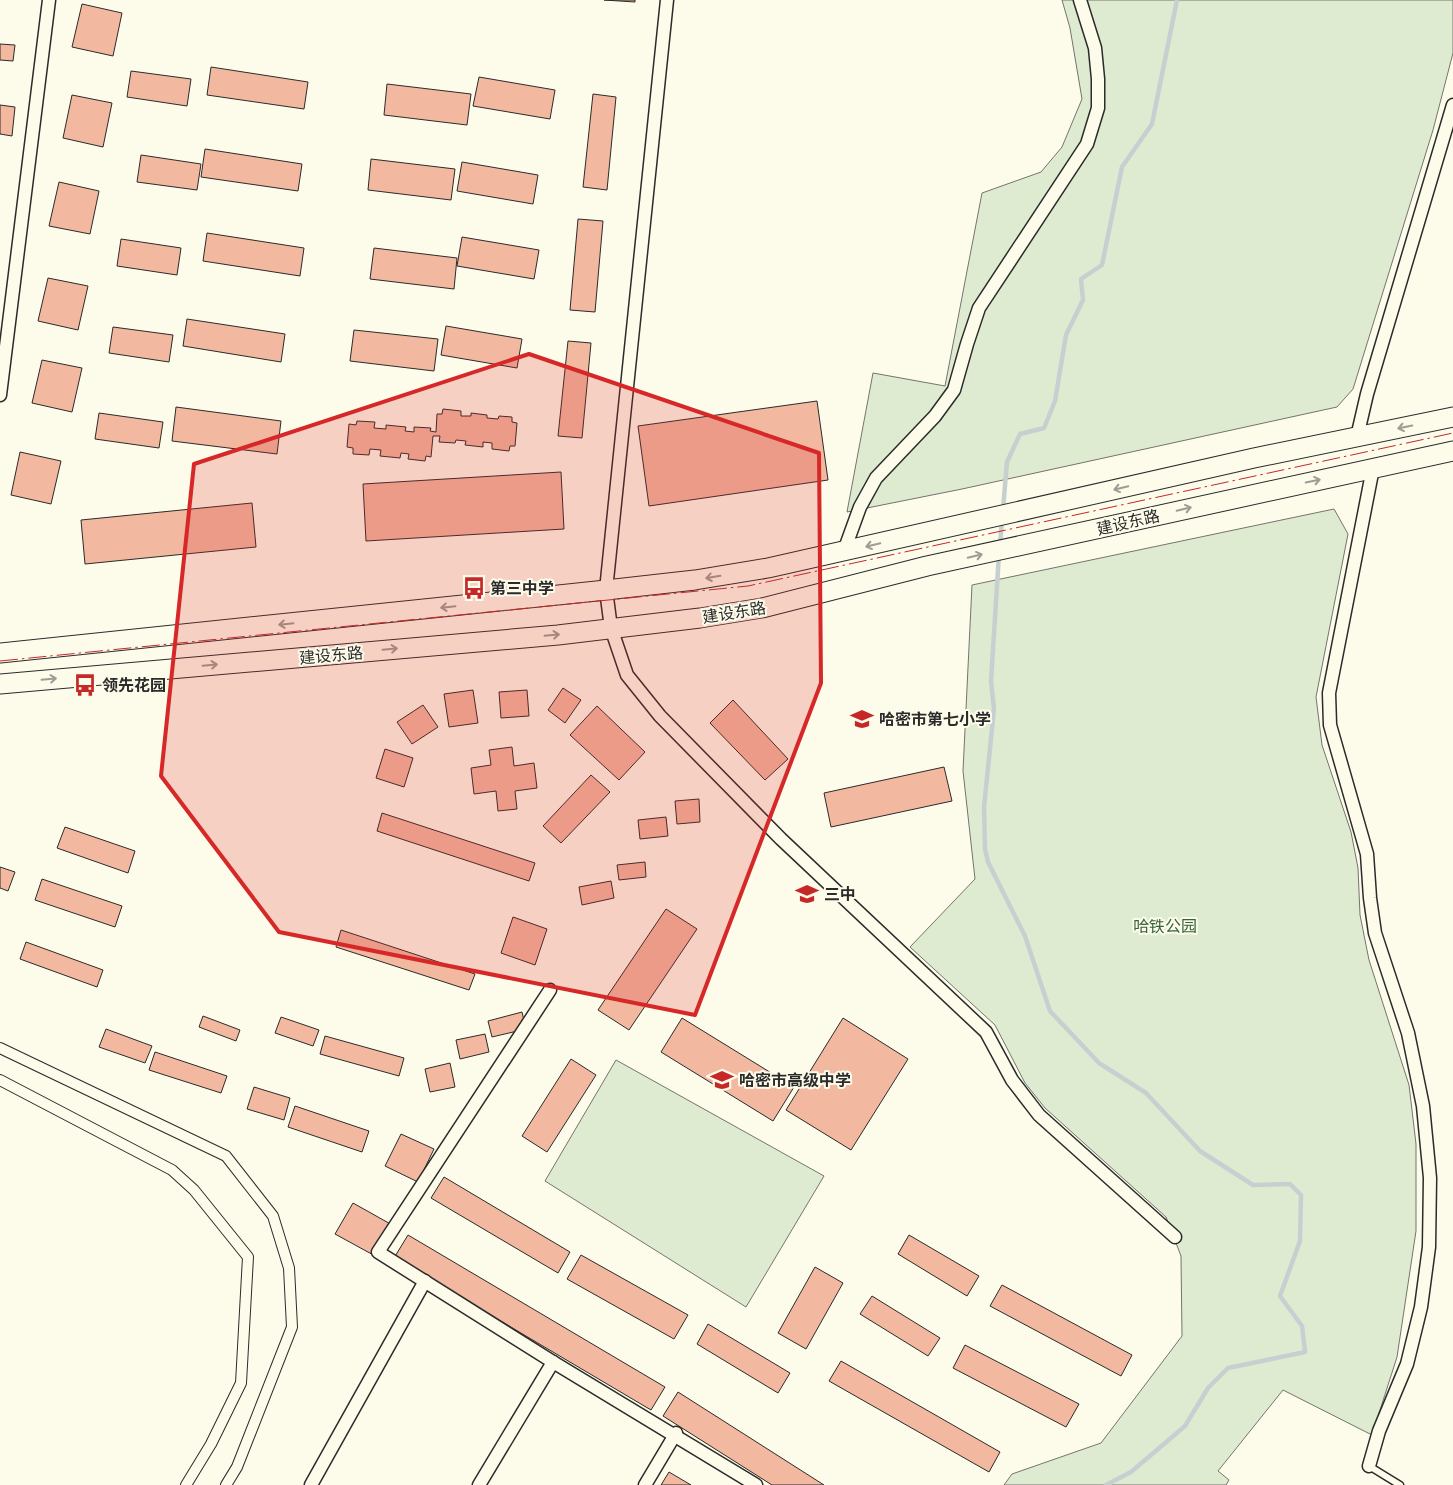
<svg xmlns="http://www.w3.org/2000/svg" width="1453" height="1485" font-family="Roboto,'Noto Sans SC',sans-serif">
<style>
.green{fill:#deebd1;stroke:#74746e}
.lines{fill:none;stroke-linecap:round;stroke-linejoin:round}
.stream{stroke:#c7d0d0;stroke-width:4.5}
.building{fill:#f2b8a0;stroke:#2b2b2b}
.service-casing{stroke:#2b2b2b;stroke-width:9}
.pedestrian-casing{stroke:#2b2b2b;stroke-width:12}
.minor-casing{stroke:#2b2b2b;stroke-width:15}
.secondary-casing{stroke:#2b2b2b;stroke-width:21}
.service{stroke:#fdfbea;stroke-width:6}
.pedestrian{stroke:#fdfbea;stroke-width:10}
.minor{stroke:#fdfbea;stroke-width:12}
.secondary{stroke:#fdfbea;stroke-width:19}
.power{stroke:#c62828;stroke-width:1;stroke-dasharray:18 4 2.5 4;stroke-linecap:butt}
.oneway{stroke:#9e9d94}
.marked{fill:#d62828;fill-opacity:0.2;stroke:#d62828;stroke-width:4;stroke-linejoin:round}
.labels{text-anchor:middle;stroke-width:4;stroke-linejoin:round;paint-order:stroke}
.street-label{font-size:16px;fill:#2b2b2b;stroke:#fdfbea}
.poi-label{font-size:16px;font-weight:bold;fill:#2b2b2b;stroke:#fdfbea;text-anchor:start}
.park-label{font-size:16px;fill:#34623c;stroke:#fdfbea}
</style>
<rect width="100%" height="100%" fill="#fdfbea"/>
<!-- green -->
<g class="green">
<path d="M1062,0H1453V53L1433,130L1353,389L1337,407L962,489L847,512L873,373L945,386L982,193L1041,172L1062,147L1082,99L1070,28Z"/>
<path d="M1334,509L1348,534L1316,697L1322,745L1351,832L1358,868L1360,915L1369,960L1409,1085L1416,1144V1231L1397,1357L1372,1435L1283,1390L1218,1471L1229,1480L1226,1485H1004L1012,1474L1101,1443L1182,1336L1181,1256L1166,1217L1045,1108L1025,1083L995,1025L910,947L975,879L963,771L972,585Z"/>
<path d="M616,1060L824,1176L746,1307L545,1181Z"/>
</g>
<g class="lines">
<!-- stream -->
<g class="stream">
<path d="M1003,509L1007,462L1020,434L1044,428L1055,401L1066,335L1083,300L1081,279L1102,265L1122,167L1152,124L1177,0"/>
<path d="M1000,546L1002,519"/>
<path d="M999,554L991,681L994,709L984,807L985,849L988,862L1025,936L1050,1011L1099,1063L1146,1093L1200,1151L1253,1185L1290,1184L1301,1195L1300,1241L1280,1296L1302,1326L1305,1352L1228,1368L1208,1388L1185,1426L1131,1472L1106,1485"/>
</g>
</g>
<!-- building -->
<g class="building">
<path d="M604,0H635V2Z"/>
<path d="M82,4L122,13L113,56L72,47Z"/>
<path d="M0,44L15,45L13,61L0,60Z"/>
<path d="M211,67L308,82L304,109L207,95Z"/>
<path d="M131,71L191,79L187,106L127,97Z"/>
<path d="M479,77L555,90L550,119L473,106Z"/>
<path d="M387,84L471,94L467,125L384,115Z"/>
<path d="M593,94L616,97L607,190L583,187Z"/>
<path d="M72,95L112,103L103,147L63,138Z"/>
<path d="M0,105L15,107L12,136L0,134Z"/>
<path d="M205,149L302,164L298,191L201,177Z"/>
<path d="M141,155L201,164L197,190L137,182Z"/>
<path d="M371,159L455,169L451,200L368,190Z"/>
<path d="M462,162L538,175L533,204L457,191Z"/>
<path d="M59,182L99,191L90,234L49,226Z"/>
<path d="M578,219L603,221L595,312L570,310Z"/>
<path d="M207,233L304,248L300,276L203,261Z"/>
<path d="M462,237L539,250L534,279L457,266Z"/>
<path d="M121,239L181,248L177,275L117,266Z"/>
<path d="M374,248L457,258L454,289L370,279Z"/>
<path d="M48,278L88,286L78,330L38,321Z"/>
<path d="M187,319L285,334L281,362L183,346Z"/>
<path d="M446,326L522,339L517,368L441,355Z"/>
<path d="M113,327L173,335L169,362L109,353Z"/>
<path d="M354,330L438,339L434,371L350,361Z"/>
<path d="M568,341L591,343L582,438L558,436Z"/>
<path d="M42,360L82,368L72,412L32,403Z"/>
<path d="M817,401L828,480L649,506L638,426Z"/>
<path d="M176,407L281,421L277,454L172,441Z"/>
<path d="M443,409L461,411V416H471V413L487,415V418L498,419L499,416L512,417V422L517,423L515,446H510L509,451L492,449V443L483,442V447L465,445L466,441L456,440L455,443L439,442L440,436H433L431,457L426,456L425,461L408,459L409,454L401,453L400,458L380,456L381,450L370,449L369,455L353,454V448L347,447L349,424L356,425L357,421L375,422L374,428L386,429V425L406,427L405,431L414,432V427L431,428L430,431L436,432L437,414H442Z"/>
<path d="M99,413L163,422L159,448L95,439Z"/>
<path d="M20,452L61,461L51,504L11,495Z"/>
<path d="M561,472L564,529L366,541L363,484Z"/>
<path d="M252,503L256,547L85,564L81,520Z"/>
<path d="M563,688L581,700L565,723L548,710Z"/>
<path d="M473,690L478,723L449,727L444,694Z"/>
<path d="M527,690L529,716L501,718L499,692Z"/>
<path d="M733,700L788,759L765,780L710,723Z"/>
<path d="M423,705L438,727L412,744L397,722Z"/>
<path d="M597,706L645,752L619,780L570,735Z"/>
<path d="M512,747L514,766L534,763L537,788L515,791L517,809L498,811L496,791L474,794L471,768L491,765L489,750Z"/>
<path d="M385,749L413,758L404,787L376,778Z"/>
<path d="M944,767L952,801L831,827L824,793Z"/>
<path d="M591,775L610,792L561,843L543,826Z"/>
<path d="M699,799L700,822L677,824L675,801Z"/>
<path d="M382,813L535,863L529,881L377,831Z"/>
<path d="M666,817L668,836L640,839L638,820Z"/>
<path d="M65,827L135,851L128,873L57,848Z"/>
<path d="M645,862L646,877L619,880L617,865Z"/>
<path d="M0,867L15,872L8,891L0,888Z"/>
<path d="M42,879L122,906L115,927L35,900Z"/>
<path d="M611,881L614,898L582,905L579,887Z"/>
<path d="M666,909L697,929L629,1030L598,1010Z"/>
<path d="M513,917L547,929L535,965L501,953Z"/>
<path d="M341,930L475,974L469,990L336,947Z"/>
<path d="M26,942L103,970L97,987L20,959Z"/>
<path d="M522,1012L526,1029L492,1037L488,1021Z"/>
<path d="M203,1016L240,1030L236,1041L199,1027Z"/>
<path d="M281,1017L319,1030L313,1046L275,1033Z"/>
<path d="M682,1018L794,1087L773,1121L661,1052Z"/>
<path d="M843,1018L908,1059L851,1150L786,1110Z"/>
<path d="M106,1029L152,1046L145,1063L99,1047Z"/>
<path d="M485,1034L489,1052L460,1059L456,1040Z"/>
<path d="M325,1036L404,1058L399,1076L320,1054Z"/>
<path d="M155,1052L227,1076L221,1093L149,1070Z"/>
<path d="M571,1059L596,1075L547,1152L522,1136Z"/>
<path d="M450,1063L455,1087L430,1092L425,1069Z"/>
<path d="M254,1087L290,1098L284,1120L247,1109Z"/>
<path d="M295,1106L369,1131L362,1152L288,1127Z"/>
<path d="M401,1134L434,1149L418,1182L385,1166Z"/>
<path d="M444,1177L570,1252L558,1273L431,1198Z"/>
<path d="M353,1203L394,1226L377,1257L335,1234Z"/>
<path d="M408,1235L665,1387L651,1410L394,1258Z"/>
<path d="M909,1235L979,1276L967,1296L898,1254Z"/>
<path d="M581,1255L688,1315L674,1339L567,1279Z"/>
<path d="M815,1267L843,1283L806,1349L778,1333Z"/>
<path d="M1002,1285L1132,1355L1121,1376L990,1306Z"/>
<path d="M872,1296L940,1338L928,1356L860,1314Z"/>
<path d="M708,1324L790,1373L778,1393L697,1344Z"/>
<path d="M965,1345L1079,1404L1066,1427L953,1368Z"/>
<path d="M841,1361L1000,1452L989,1472L829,1381Z"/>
<path d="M678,1392L824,1485H772L663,1416Z"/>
<path d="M669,1472L691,1485H661Z"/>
</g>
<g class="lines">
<defs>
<path id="service" d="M1369,1466L1400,1485"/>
<g id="pedestrian">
<path d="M0,1048L226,1156L273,1216L289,1268L292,1327L237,1467L226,1485"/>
<path d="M0,1080L172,1170L194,1190L248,1257L241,1383L211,1444L186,1485"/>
</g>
<g id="minor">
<path d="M667,0L606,590L611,628L627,675L660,716L781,839L986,1032L1012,1080L1039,1115L1175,1237"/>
<path d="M0,395L49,0"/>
<path d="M1357,437L1367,394L1453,105"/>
<path d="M844,551L860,507L876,478L935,416L954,390L967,344L979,308L1087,144L1098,108V79L1095,48L1080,0"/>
<path d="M550,990L378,1252L553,1362L756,1485"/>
<path d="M1369,1466L1379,1431L1407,1364L1421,1307L1429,1247L1430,1178L1423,1106L1408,1033L1375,933L1370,898L1367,854L1330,725L1329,693L1373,468"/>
<path d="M311,1485L425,1281"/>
<path d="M479,1485L553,1362"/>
<path d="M645,1485L676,1433"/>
</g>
<g id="secondary">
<path d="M0,653L606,590L695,580L768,568L1254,458L1453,417"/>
<path d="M0,684L558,635L700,618L762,608L927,566L1453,451"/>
</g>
</defs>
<!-- service casing -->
<use href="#service" class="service-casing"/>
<!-- pedestrian casing -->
<use href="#pedestrian" class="pedestrian-casing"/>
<!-- minor casing -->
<use href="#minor" class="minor-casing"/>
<!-- secondary casing -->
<use href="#secondary" class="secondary-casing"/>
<!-- service -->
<use href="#service" class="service"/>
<!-- pedestrian -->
<use href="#pedestrian" class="pedestrian"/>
<!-- minor -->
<use href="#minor" class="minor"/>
<!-- secondary -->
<use href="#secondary" class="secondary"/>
<!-- power -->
<path class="power" d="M0,661L748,586L1453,433"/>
</g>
<!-- one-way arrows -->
<defs><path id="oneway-shaft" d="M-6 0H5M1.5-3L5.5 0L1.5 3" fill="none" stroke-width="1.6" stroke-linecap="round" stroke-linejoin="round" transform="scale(1.25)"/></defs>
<g class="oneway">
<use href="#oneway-shaft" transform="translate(1405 427) rotate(168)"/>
<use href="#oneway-shaft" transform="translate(1313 481) rotate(-12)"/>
<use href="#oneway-shaft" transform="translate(1121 488) rotate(167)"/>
<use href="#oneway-shaft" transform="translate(1184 509) rotate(-13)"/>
<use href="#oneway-shaft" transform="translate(873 545) rotate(167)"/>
<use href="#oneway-shaft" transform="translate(975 556) rotate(-13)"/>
<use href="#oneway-shaft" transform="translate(713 577) rotate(171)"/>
<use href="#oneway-shaft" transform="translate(448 607) rotate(174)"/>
<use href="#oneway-shaft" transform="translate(286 624) rotate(174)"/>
<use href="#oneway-shaft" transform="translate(552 635) rotate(-5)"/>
<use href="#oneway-shaft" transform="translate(390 649) rotate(-5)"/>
<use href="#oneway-shaft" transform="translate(210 665) rotate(-5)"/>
<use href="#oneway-shaft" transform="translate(49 679) rotate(-5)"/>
</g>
<!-- marked area -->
<path class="marked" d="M529,354L819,453L821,683L695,1015L279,932L161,776L194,464Z"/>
<!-- icons -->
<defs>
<symbol id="bus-bare" viewBox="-9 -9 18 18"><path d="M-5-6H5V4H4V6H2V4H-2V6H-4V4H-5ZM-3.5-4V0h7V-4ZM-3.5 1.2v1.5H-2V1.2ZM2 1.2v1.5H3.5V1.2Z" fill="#c62828" stroke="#fdfbea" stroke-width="2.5" paint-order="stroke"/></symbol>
<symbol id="school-bare" viewBox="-9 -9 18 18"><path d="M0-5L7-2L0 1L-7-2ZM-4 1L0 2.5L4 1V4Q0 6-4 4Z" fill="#c62828" stroke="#fdfbea" stroke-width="2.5" paint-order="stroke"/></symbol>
<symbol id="university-bare" viewBox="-9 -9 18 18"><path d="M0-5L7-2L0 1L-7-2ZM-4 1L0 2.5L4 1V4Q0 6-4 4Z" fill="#c62828" stroke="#fdfbea" stroke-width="2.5" paint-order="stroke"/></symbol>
</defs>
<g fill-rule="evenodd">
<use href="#bus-bare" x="458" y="572" width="32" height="32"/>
<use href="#bus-bare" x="69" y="669" width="32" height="32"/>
<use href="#school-bare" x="846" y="703" width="32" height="32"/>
<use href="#school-bare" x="791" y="878" width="32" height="32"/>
<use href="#university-bare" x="706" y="1064" width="32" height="32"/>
</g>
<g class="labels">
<!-- street labels -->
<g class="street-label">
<text transform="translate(1128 522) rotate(-13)" y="6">建设东路</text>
<text transform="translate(734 612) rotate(-9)" y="6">建设东路</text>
<text transform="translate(331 655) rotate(-5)" y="6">建设东路</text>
</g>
<!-- poi labels -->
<g class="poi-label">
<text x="490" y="594">第三中学</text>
<text x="102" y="691">领先花园</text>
<text x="879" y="725">哈密市第七小学</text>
<text x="824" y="900">三中</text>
<text x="739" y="1086">哈密市高级中学</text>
</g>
<!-- park labels -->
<g class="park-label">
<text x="1165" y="932">哈铁公园</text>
</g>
</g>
</svg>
